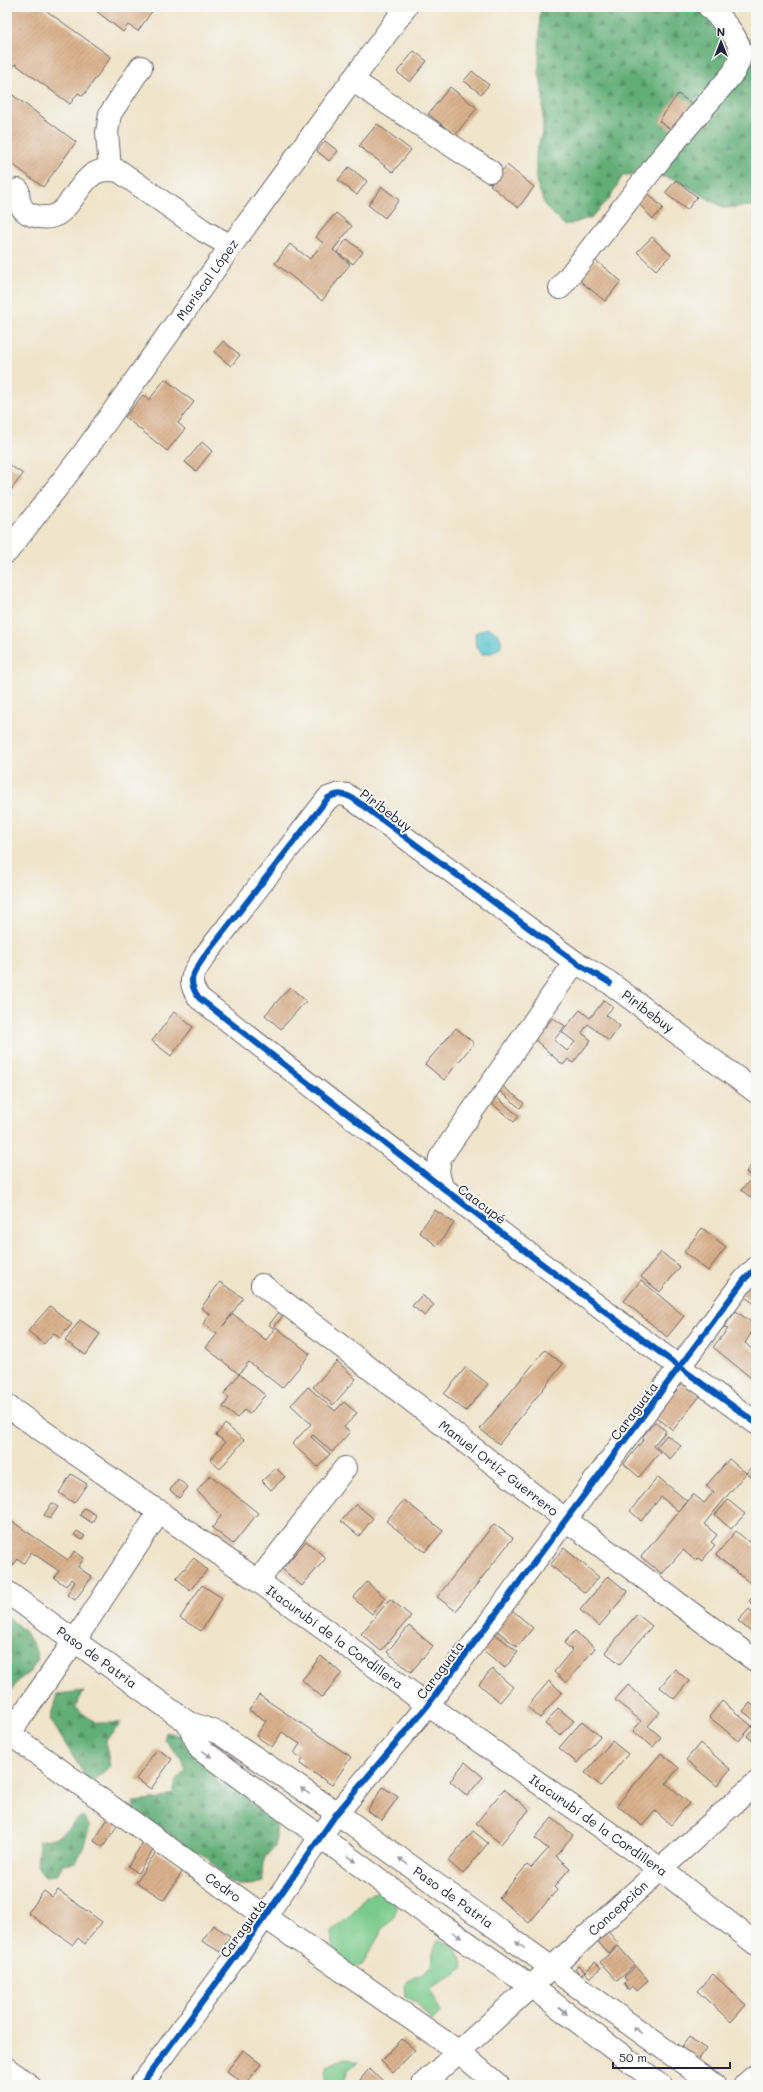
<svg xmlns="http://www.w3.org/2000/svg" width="763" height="2092" font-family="Mali,sans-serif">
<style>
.grass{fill:#79ca8b;stroke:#4e7663}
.forest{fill:url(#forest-firs);stroke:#426859}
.water{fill:url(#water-ripples);stroke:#3c7385}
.building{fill:url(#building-hatch)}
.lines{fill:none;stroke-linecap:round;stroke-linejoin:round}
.minor-casing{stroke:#6a666d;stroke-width:24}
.minor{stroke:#fff;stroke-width:22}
.cycleway-casing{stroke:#f6f6f2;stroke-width:8}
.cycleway{stroke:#0057b8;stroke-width:6}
.oneway{fill:#9c9ca7}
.labels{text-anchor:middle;stroke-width:4;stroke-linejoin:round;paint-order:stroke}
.street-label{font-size:13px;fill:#22223b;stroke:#f6f6f2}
</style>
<defs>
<pattern id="forest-firs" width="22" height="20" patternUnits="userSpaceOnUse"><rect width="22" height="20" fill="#62ae77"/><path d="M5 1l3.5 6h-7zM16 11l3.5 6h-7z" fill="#508d63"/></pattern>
<pattern id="water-ripples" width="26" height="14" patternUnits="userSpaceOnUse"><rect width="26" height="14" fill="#57c4cf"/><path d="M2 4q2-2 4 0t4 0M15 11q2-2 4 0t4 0" fill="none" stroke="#4ba8b3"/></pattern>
<pattern id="building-hatch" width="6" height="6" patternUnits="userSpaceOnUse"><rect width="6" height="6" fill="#d9b08b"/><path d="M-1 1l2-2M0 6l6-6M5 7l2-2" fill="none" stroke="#ba9779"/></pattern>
</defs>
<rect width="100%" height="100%" fill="#f6f6f2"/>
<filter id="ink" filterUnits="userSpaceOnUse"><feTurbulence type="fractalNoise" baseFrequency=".025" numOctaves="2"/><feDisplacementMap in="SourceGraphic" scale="8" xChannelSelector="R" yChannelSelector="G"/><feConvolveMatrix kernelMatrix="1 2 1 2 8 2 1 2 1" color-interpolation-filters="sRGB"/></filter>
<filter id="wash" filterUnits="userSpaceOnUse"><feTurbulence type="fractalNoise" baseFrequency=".012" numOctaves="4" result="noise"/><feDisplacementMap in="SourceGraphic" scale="16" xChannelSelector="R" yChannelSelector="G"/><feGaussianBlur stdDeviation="0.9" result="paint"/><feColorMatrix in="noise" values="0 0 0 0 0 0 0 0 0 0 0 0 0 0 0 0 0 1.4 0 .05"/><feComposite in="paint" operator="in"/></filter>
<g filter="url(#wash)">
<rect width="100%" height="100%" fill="#f0e4cb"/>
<!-- grass -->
<g class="grass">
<path d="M379,1891L392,1896L397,1908L392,1920L383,1929L363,1963L352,1969L333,1956L331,1931C337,1926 345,1921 351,1915C362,1903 361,1897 379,1891Z"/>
<path d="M438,1941C456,1945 459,1950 463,1967L453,1976L429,1988L441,2013L432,2022L417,2002L405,1997L404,1985L414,1976L422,1975L431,1965L432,1953Z"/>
<path d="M345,2058L358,2062L348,2070L342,2085H325L327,2066Z"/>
</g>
<!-- forest -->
<g class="forest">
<path d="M540,7H710L756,46V204L751,206L724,208L676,180L650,174L623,175L610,198L592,217L565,226L545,206L536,181V154L543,128V97L539,72Z"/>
<path d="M7,1616C24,1630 33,1637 38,1659L31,1671L20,1679L7,1697Z"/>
<path d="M84,1691L75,1708L97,1723H122L105,1741L110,1766L90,1784L50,1719L57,1694Z"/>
<path d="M166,1732C184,1735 200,1745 210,1762C214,1770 212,1777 220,1784C224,1787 230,1785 234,1787C243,1791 249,1800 254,1806L266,1809L277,1820L275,1847C261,1859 262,1864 263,1882L251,1885H238L227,1880L209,1858L199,1853H185L173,1845L169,1833L134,1816L133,1802L160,1799L173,1793L177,1779L186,1770L181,1758L164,1739Z"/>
<path d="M82,1816L90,1826L82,1851L76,1862L63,1864L57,1875L45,1876L37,1866L39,1841C67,1837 62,1831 82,1816Z"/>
</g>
<!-- water -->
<path class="water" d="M488,628C508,636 505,654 482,654L476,646L475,633Z"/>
<g id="blocks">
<!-- building -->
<g class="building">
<path d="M7,7H41L111,57L83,96L78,93L70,104L15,64L7,74Z"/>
<path d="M91,7H155L138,31L128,25L123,32Z"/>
<path d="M414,51L427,61L410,82L397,72Z"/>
<path d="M472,71L489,85L481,94L464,81Z"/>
<path d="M450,87L477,108L455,135L428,114Z"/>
<path d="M10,93L76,142L43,187L7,160V97Z"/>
<path d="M678,94L700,109L680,136L659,121Z"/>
<path d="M377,124L411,150L393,172L359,146Z"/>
<path d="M325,141L338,151L329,161L317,151Z"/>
<path d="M507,165L534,187L518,208L490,185Z"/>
<path d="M349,167L367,181L357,195L338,180Z"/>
<path d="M676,180L697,197L687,210L665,193Z"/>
<path d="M382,187L399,200L385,218L368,205Z"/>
<path d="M647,192L663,208L653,219L637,202Z"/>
<path d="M336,213L352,226L333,250L350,264L322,301L275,263L290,244L310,259L323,243L316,237Z"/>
<path d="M652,237L671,255L656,270L637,252Z"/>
<path d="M347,239L363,252L353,264L337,252Z"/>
<path d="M595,260L621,281L605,301L579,280Z"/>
<path d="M223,341L240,355L231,366L214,352Z"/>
<path d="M165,379L194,402L178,423L185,429L167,451L125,417L143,395L149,400Z"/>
<path d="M202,442L212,451L196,471L185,462Z"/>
<path d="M7,463L23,474L7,495Z"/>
<path d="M290,987L306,1001L281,1029L265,1015Z"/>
<path d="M604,1000L613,1007L606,1015L620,1026L609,1041L588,1024L582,1033L591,1040L573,1063L568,1059L563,1065L534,1039L553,1018L565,1026L554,1040L567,1051L575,1042L562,1032L580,1010L590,1018Z"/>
<path d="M174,1012L193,1027L171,1056L152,1041Z"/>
<path d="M456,1028L474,1043L444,1080L425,1064Z"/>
<path d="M500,1084L524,1103L520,1108L496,1088Z"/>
<path d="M490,1092L519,1116L514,1122L485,1098Z"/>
<path d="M756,1159V1180L746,1172Z"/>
<path d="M751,1179L756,1183V1193L752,1198L741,1190Z"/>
<path d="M435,1210L454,1223L437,1246L419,1232Z"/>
<path d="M702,1228L726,1247L708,1271L684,1252Z"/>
<path d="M661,1252L680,1267L660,1292L641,1277Z"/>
<path d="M756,1275V1305L741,1294Z"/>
<path d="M641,1280L684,1316L667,1337L624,1301Z"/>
<path d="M220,1282L243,1298L223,1326L233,1314L266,1340L276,1327L310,1354L282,1388L249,1362L239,1374L206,1348L217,1334L203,1324L210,1314L201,1308Z"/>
<path d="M422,1295L434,1305L425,1316L412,1306Z"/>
<path d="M50,1306L72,1324L60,1338L53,1333L44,1344L28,1331Z"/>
<path d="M736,1311L756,1326L745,1343L756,1353V1382L713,1347L728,1329L724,1327Z"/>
<path d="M279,1312L283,1316L273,1328L269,1325Z"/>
<path d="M80,1320L100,1334L86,1355L65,1341Z"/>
<path d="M545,1350L563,1364L499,1444L480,1429Z"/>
<path d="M337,1361L356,1379L333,1405L313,1387Z"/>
<path d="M466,1367L488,1384L466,1411L444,1394Z"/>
<path d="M239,1374L265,1395L250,1414L244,1410L237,1418L223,1407L229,1398L224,1394Z"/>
<path d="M683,1382L700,1396L673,1430L655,1416Z"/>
<path d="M308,1387L335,1411L344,1402L357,1413L344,1427L350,1432L332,1452L313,1435L311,1437L330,1454L318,1467L292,1444L311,1424L291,1405Z"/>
<path d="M655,1422L666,1431L653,1446L660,1452L639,1477L624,1464L644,1439L642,1437Z"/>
<path d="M225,1424L244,1440L220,1469L210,1460L225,1442L216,1435Z"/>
<path d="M667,1435L681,1446L670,1459L656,1447Z"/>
<path d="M729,1459L746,1473L704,1524L717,1535L711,1542L715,1545L702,1561L698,1558L696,1561L683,1550L662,1574L641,1557L693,1494L704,1503L714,1492L706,1486Z"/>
<path d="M756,1462V1481L746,1473Z"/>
<path d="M276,1468L285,1477L271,1490L262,1481Z"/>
<path d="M71,1474L87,1484L74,1503L59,1493Z"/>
<path d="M210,1475L258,1513L233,1544L212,1528L221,1516L197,1491Z"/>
<path d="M658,1477L687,1501L678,1511L661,1497L641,1521L630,1511Z"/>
<path d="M178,1479L188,1487L179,1498L170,1490Z"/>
<path d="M404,1500L443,1531L425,1552L386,1521Z"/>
<path d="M728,1500L745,1514L731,1529L715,1515Z"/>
<path d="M52,1503L58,1507L50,1519L44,1515Z"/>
<path d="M356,1504L373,1518L359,1536L341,1521Z"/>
<path d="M84,1508L96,1515L92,1523L80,1515Z"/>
<path d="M7,1518L68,1560L75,1551L84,1558L78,1567L92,1577L75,1600L67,1595L75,1582L71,1579L66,1586L54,1578L59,1571L31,1552L24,1563L18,1559L11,1568L7,1565Z"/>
<path d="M494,1524L513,1538L456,1611L437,1597Z"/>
<path d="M77,1531L85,1536L82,1540L74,1535Z"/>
<path d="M736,1531L756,1548V1588L716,1555Z"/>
<path d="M306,1541L326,1558L302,1586L282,1569Z"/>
<path d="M564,1548L599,1577L585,1593L550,1565Z"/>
<path d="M194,1558L207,1570L190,1590L176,1578Z"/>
<path d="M608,1576L628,1592L599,1626L580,1610Z"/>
<path d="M367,1582L385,1598L372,1614L353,1598Z"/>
<path d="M202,1585L222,1598L201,1631L180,1618Z"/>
<path d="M756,1593V1607L749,1601Z"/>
<path d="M390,1599L411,1616L381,1651L361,1634Z"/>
<path d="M510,1608L533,1628L517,1647L494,1628Z"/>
<path d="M749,1609L756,1615V1636L738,1621Z"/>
<path d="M637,1614L652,1626L620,1664L605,1652Z"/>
<path d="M409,1626L433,1646L411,1672L387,1652Z"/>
<path d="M490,1630L518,1652L505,1668L477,1645Z"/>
<path d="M575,1631L595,1648L566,1683L554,1672L572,1650L564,1643Z"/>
<path d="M321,1656L342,1673L322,1697L302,1680Z"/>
<path d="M492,1669L513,1687L500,1702L479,1684Z"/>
<path d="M675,1669L689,1681L674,1699L660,1687Z"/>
<path d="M549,1681L562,1692L540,1718L527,1707Z"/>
<path d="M628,1685L660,1712L648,1726L661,1737L653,1747L633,1731L641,1721L615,1700Z"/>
<path d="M259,1695L351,1757L332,1785L300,1764L303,1759L294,1753L300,1744L282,1732L272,1747L256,1736L266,1721L249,1710Z"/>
<path d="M722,1701L752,1726L739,1741L709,1717Z"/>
<path d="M750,1703L756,1708V1722L743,1711Z"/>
<path d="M558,1708L574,1721L560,1736L545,1724Z"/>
<path d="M582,1721L600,1736L577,1763L559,1748Z"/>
<path d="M756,1726V1744L747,1736Z"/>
<path d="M612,1741L628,1754L601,1786L585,1773Z"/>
<path d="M700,1743L730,1769L717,1786L686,1760Z"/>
<path d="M157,1749L172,1759L151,1789L136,1779Z"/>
<path d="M661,1753L679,1768L666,1783L689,1803L671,1825L655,1811L642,1826L617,1805Z"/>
<path d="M465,1762L483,1777L467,1796L450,1781Z"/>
<path d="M383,1787L398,1797L382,1820L367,1811Z"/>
<path d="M504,1789L529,1810L501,1844L476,1823Z"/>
<path d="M109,1817L119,1823L103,1847L94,1841Z"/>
<path d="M552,1818L573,1835L556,1856L570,1868L554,1887L557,1890L529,1923L499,1898L527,1865L531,1868L548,1849L535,1838Z"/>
<path d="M473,1831L488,1843L463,1874L448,1861Z"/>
<path d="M143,1842L154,1849L138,1873L128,1866Z"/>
<path d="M156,1852L184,1869L164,1900L136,1882Z"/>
<path d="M58,1890L102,1922L85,1944L78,1938L73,1945L28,1913L44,1891L52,1897Z"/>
<path d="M213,1925L230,1936L220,1952L202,1941Z"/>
<path d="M602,1925L619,1944L608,1953L592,1935Z"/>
<path d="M618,1946L635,1965L617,1981L600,1962Z"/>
<path d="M595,1962L601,1968L590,1978L585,1972Z"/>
<path d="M578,1965L585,1972L581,1975L575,1968Z"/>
<path d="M636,1966L648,1980L636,1991L632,1986L628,1990L624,1984L627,1981L624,1977Z"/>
<path d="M713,1974L746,2005L731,2022L697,1991Z"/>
<path d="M689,2037L706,2049L697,2062L680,2049Z"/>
<path d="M402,2039L415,2050L393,2073L381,2061Z"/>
<path d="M243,2050L261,2064L245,2085L227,2071Z"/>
<path d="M369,2069L387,2084L386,2085H356Z"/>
</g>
</g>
</g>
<g filter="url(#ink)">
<use href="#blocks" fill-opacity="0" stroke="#6a666d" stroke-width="1"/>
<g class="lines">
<defs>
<g id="minor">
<path d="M352,80L490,171"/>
<path d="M110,169L107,132L110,114L141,67"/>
<path d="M18,190C18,200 20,211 32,215C67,227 70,192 92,175C100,169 109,169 119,171L204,231L231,246"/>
<path d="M560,288L662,157L734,72C736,67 739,62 740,57C744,41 719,17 709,7"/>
<path id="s1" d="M7,552L83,454L231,246L406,7"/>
<path d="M756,1092L610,983L575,962L347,795L339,794L328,798L204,957C193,974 186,980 199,998C383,1142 567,1286 756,1423"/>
<path d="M442,1188L438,1172L440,1158L575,962"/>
<path id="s2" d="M262,1285L566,1520L756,1661"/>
<path id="s3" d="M7,1406L258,1581L428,1705L662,1870L756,1944"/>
<path d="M258,1581L345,1468"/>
<path id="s4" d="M7,1592L187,1722L219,1733L337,1813L714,2085"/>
<path d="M187,1722L200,1749L436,1921L532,1987L661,2085"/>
<path id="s5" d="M7,1732L265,1917L459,2052L498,2085"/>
<path d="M7,1737L75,1640L160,1511"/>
<path d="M7,2069L29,2085"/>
<path d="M141,2085L265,1917L337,1813L428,1705L744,1280L756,1268"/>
<path id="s6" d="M422,2085L756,1783"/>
<path d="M745,2085L756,2075"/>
</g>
</defs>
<!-- minor casing -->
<use href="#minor" class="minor-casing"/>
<!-- minor -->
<use href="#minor" class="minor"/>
<defs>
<g id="cycleway">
<path d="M610,983L575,962L354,799C344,793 338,793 328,798L204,957C193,974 186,980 199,998C383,1142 567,1286 756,1423"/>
<path d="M141,2085L265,1917L337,1813L428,1705L744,1280L756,1268"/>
</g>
</defs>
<!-- cycleway casing -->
<use href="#cycleway" class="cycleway-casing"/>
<!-- cycleway -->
<use href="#cycleway" class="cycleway"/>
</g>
<!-- one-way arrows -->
<defs><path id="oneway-solid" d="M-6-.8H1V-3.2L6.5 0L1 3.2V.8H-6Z"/></defs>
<g class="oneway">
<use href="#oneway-solid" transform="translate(207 1754) rotate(35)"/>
<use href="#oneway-solid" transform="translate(305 1791) rotate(-146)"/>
<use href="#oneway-solid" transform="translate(352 1859) rotate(36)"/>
<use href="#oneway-solid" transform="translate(403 1861) rotate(-144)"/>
<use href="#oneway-solid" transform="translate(457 1935) rotate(35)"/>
<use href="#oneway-solid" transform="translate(520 1945) rotate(-144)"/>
<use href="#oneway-solid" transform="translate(563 2011) rotate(37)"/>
<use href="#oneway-solid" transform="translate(637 2030) rotate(-144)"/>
</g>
</g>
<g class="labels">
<!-- street labels -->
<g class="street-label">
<text dy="5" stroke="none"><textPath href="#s1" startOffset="338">Mariscal López</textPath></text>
<text transform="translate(386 810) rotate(37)" y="5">Piribebuy</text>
<text transform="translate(648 1011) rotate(37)" y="5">Piribebuy</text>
<text transform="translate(482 1204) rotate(37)" y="5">Caacupé</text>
<text transform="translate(634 1411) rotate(-53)" y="5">Caraguata</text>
<text dy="5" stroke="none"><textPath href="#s2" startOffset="299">Manuel Ortíz Guerrero</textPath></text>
<text dy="5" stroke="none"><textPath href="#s3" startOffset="401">Itacurubí de la Cordillera</textPath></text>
<text dy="5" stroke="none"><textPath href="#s4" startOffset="111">Paso de Patria</textPath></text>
<text transform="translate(440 1670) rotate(-53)" y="5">Caraguata</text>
<text dy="5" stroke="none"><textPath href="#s3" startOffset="725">Itacurubí de la Cordillera</textPath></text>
<text dy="5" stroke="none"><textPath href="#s5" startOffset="266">Cedro</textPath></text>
<text dy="5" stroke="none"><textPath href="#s4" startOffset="542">Paso de Patria</textPath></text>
<text dy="5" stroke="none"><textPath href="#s6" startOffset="264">Concepción</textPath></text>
<text transform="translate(243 1928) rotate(-54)" y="5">Caraguata</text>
</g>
</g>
<!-- margin -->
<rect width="763" height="2092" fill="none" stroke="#f6f6f2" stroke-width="24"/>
<!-- north arrow -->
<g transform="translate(721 42)" stroke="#f6f6f2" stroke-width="3" paint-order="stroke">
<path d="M0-3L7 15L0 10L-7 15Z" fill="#22223b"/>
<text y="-6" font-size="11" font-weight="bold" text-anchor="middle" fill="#22223b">N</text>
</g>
<!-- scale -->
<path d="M613 2062v6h117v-6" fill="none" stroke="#22223b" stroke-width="2"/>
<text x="619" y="2062" font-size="12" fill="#22223b" stroke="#f6f6f2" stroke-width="3" paint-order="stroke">50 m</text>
</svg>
